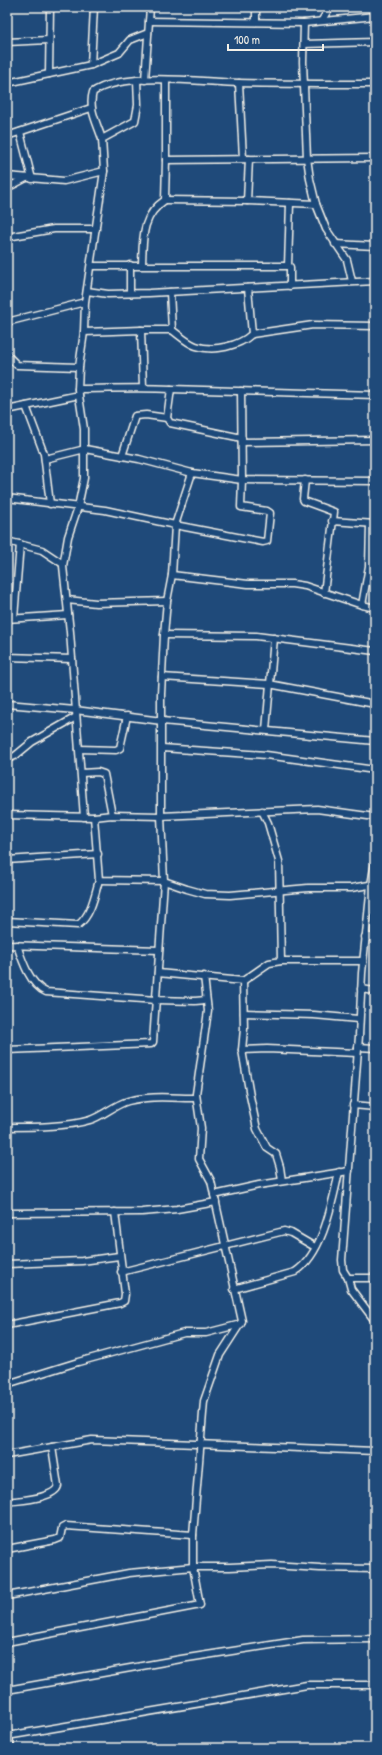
<svg xmlns="http://www.w3.org/2000/svg" width="382" height="1755" font-family="'Patrick Hand',sans-serif">
<style>
.lines{fill:none;stroke-linecap:round;stroke-linejoin:round}
.street-casing{stroke:#f4f1e8;stroke-width:9}
.street{stroke:#1f4a7a;stroke-width:6}
</style>
<rect width="100%" height="100%" fill="#1f4a7a"/>
<filter id="ink" filterUnits="userSpaceOnUse"><feTurbulence type="fractalNoise" baseFrequency=".025" numOctaves="2"/><feDisplacementMap in="SourceGraphic" scale="8" xChannelSelector="R" yChannelSelector="G"/><feConvolveMatrix kernelMatrix="1 2 1 2 8 2 1 2 1" color-interpolation-filters="sRGB"/></filter>
<g filter="url(#ink)">
<g class="lines">
<defs>
<g id="street">
<path d="M256,7V22"/>
<path d="M322,20L330,7"/>
<path d="M149,21L304,23L375,16"/>
<path d="M304,23L303,62L307,158L310,179L316,204L326,229L347,260L352,281"/>
<path d="M7,42L49,40"/>
<path d="M304,44L375,42"/>
<path d="M91,65L94,7"/>
<path d="M49,74L50,7"/>
<path d="M145,80L150,7"/>
<path d="M166,80V160"/>
<path d="M7,83L91,65L119,53L130,40L148,33"/>
<path d="M239,83L243,158"/>
<path d="M20,132L32,179"/>
<path d="M7,136L91,108"/>
<path d="M102,139C97,123 88,108 93,92C123,71 201,82 238,83C283,84 329,84 375,84"/>
<path d="M7,176L64,181L104,171"/>
<path d="M7,188L26,178"/>
<path d="M165,200L247,201L249,159"/>
<path d="M247,201L316,204"/>
<path d="M7,237L54,229H96"/>
<path d="M335,244L375,246"/>
<path d="M130,265V293"/>
<path d="M142,265C143,239 141,216 165,200L166,160L375,158"/>
<path d="M91,266H288"/>
<path d="M290,286V267L288,266L290,203"/>
<path d="M248,288L252,334L313,325L375,326"/>
<path d="M87,291L108,294L149,293L375,281"/>
<path d="M7,322L85,302"/>
<path d="M141,330H172L170,292"/>
<path d="M172,330C179,335 187,343 196,346C214,352 239,346 252,334"/>
<path d="M84,332L141,330L143,387"/>
<path d="M7,355L17,365L79,367"/>
<path d="M78,389C109,389 140,387 171,389L167,418L170,423L242,438"/>
<path d="M171,389L375,395"/>
<path d="M241,391L242,480L375,481"/>
<path d="M26,406L44,454L50,504"/>
<path d="M7,410L79,395"/>
<path d="M242,442L375,440"/>
<path d="M122,456L135,416L146,415L167,418"/>
<path d="M45,459L85,449L139,459L192,473"/>
<path d="M192,473L242,480L241,507L267,511L270,513L267,541L263,542L175,525Z"/>
<path d="M305,480L303,499L304,501L334,512L324,593"/>
<path d="M7,498L105,510L175,525L172,575L167,601L164,635L161,694V816L164,881L153,1042L151,1044L7,1050"/>
<path d="M332,521L375,524"/>
<path d="M7,541L42,550L63,564"/>
<path d="M172,575L248,584H292L305,586L362,605L375,608"/>
<path d="M67,600L96,603L167,601"/>
<path d="M362,605L369,566L370,524"/>
<path d="M14,618L20,544"/>
<path d="M7,619L68,615"/>
<path d="M164,635L256,636L375,651"/>
<path d="M7,657L72,659"/>
<path d="M162,677L269,684L375,704"/>
<path d="M7,704L75,710L162,721L375,741"/>
<path d="M266,730L274,638"/>
<path d="M162,748L266,755L375,770"/>
<path d="M79,749L116,750L120,748L127,716"/>
<path d="M7,759L15,756L32,742L76,717"/>
<path d="M81,773L98,772L104,774L112,815"/>
<path d="M262,811L268,823L279,861L281,961"/>
<path d="M7,815L94,817L112,815L161,816L317,809L375,817"/>
<path d="M84,817L70,632L63,566L68,537L78,507L84,478V429L78,389L79,367L84,332L85,302L104,171L102,139L135,121L138,105L137,80"/>
<path d="M94,817L99,880L164,881L187,889L205,894L230,895L308,888H351L375,884"/>
<path d="M7,860L98,854"/>
<path d="M375,862L371,885L362,973L359,1036L342,1260L343,1270L348,1278H375"/>
<path d="M7,921L78,925C91,916 95,894 99,880"/>
<path d="M365,937H375"/>
<path d="M7,945L159,950"/>
<path d="M17,945C22,960 30,985 46,992L156,1000L195,1001L206,1000"/>
<path d="M158,973L243,981L269,963L281,961H363"/>
<path d="M243,981L244,1029L242,1050L250,1096L257,1129L267,1148L276,1154L280,1167L282,1181"/>
<path d="M361,989L375,991"/>
<path d="M244,1013L314,1015L358,1019"/>
<path d="M358,1047L375,1048"/>
<path d="M242,1050L267,1049L357,1053"/>
<path d="M353,1105L375,1107"/>
<path d="M7,1127C31,1127 67,1127 90,1120C103,1116 114,1105 128,1101C149,1095 175,1098 196,1098"/>
<path d="M214,1195L259,1185L349,1171"/>
<path d="M7,1213L142,1212L177,1209L216,1202"/>
<path d="M7,1264L82,1261L119,1256"/>
<path d="M121,1272L284,1231L291,1233L315,1247"/>
<path d="M348,1278L351,1289L375,1321"/>
<path d="M234,1289L295,1272C323,1254 332,1203 339,1172"/>
<path d="M7,1325L120,1303L124,1301L125,1294L115,1212"/>
<path d="M7,1375L9,1383"/>
<path d="M7,1384L78,1362L184,1333H206L241,1324"/>
<path d="M7,1455L92,1440L375,1451"/>
<path d="M7,1502C19,1500 54,1499 58,1486L52,1447"/>
<path d="M7,1549L55,1540L60,1538L62,1528L66,1526L193,1535"/>
<path d="M7,1596L129,1573L193,1567H230L272,1565L320,1568L375,1569"/>
<path d="M7,1642L200,1605L193,1567V1535L204,1401L220,1355L242,1321L211,1181L199,1159L201,1128L196,1094L208,1011L204,976"/>
<path d="M7,1690L181,1659L303,1640L375,1639"/>
<path d="M7,1729L11,1748"/>
<path d="M7,1736L307,1685H375"/>
</g>
</defs>
<!-- street casing -->
<use href="#street" class="street-casing"/>
<!-- street -->
<use href="#street" class="street"/>
</g>
</g>
<!-- margin -->
<rect width="382" height="1755" fill="none" stroke="#1f4a7a" stroke-width="24"/>
<rect x="12" y="12" width="358" height="1731" fill="none" stroke="#f4f1e8" stroke-width="1.5" filter="url(#ink)"/>
<!-- scale -->
<path d="M228 44v6h95v-6" fill="none" stroke="#f4f1e8" stroke-width="2"/>
<text x="234" y="44" font-size="12" fill="#f4f1e8" stroke="#1f4a7a" stroke-width="3" paint-order="stroke">100 m</text>
</svg>
